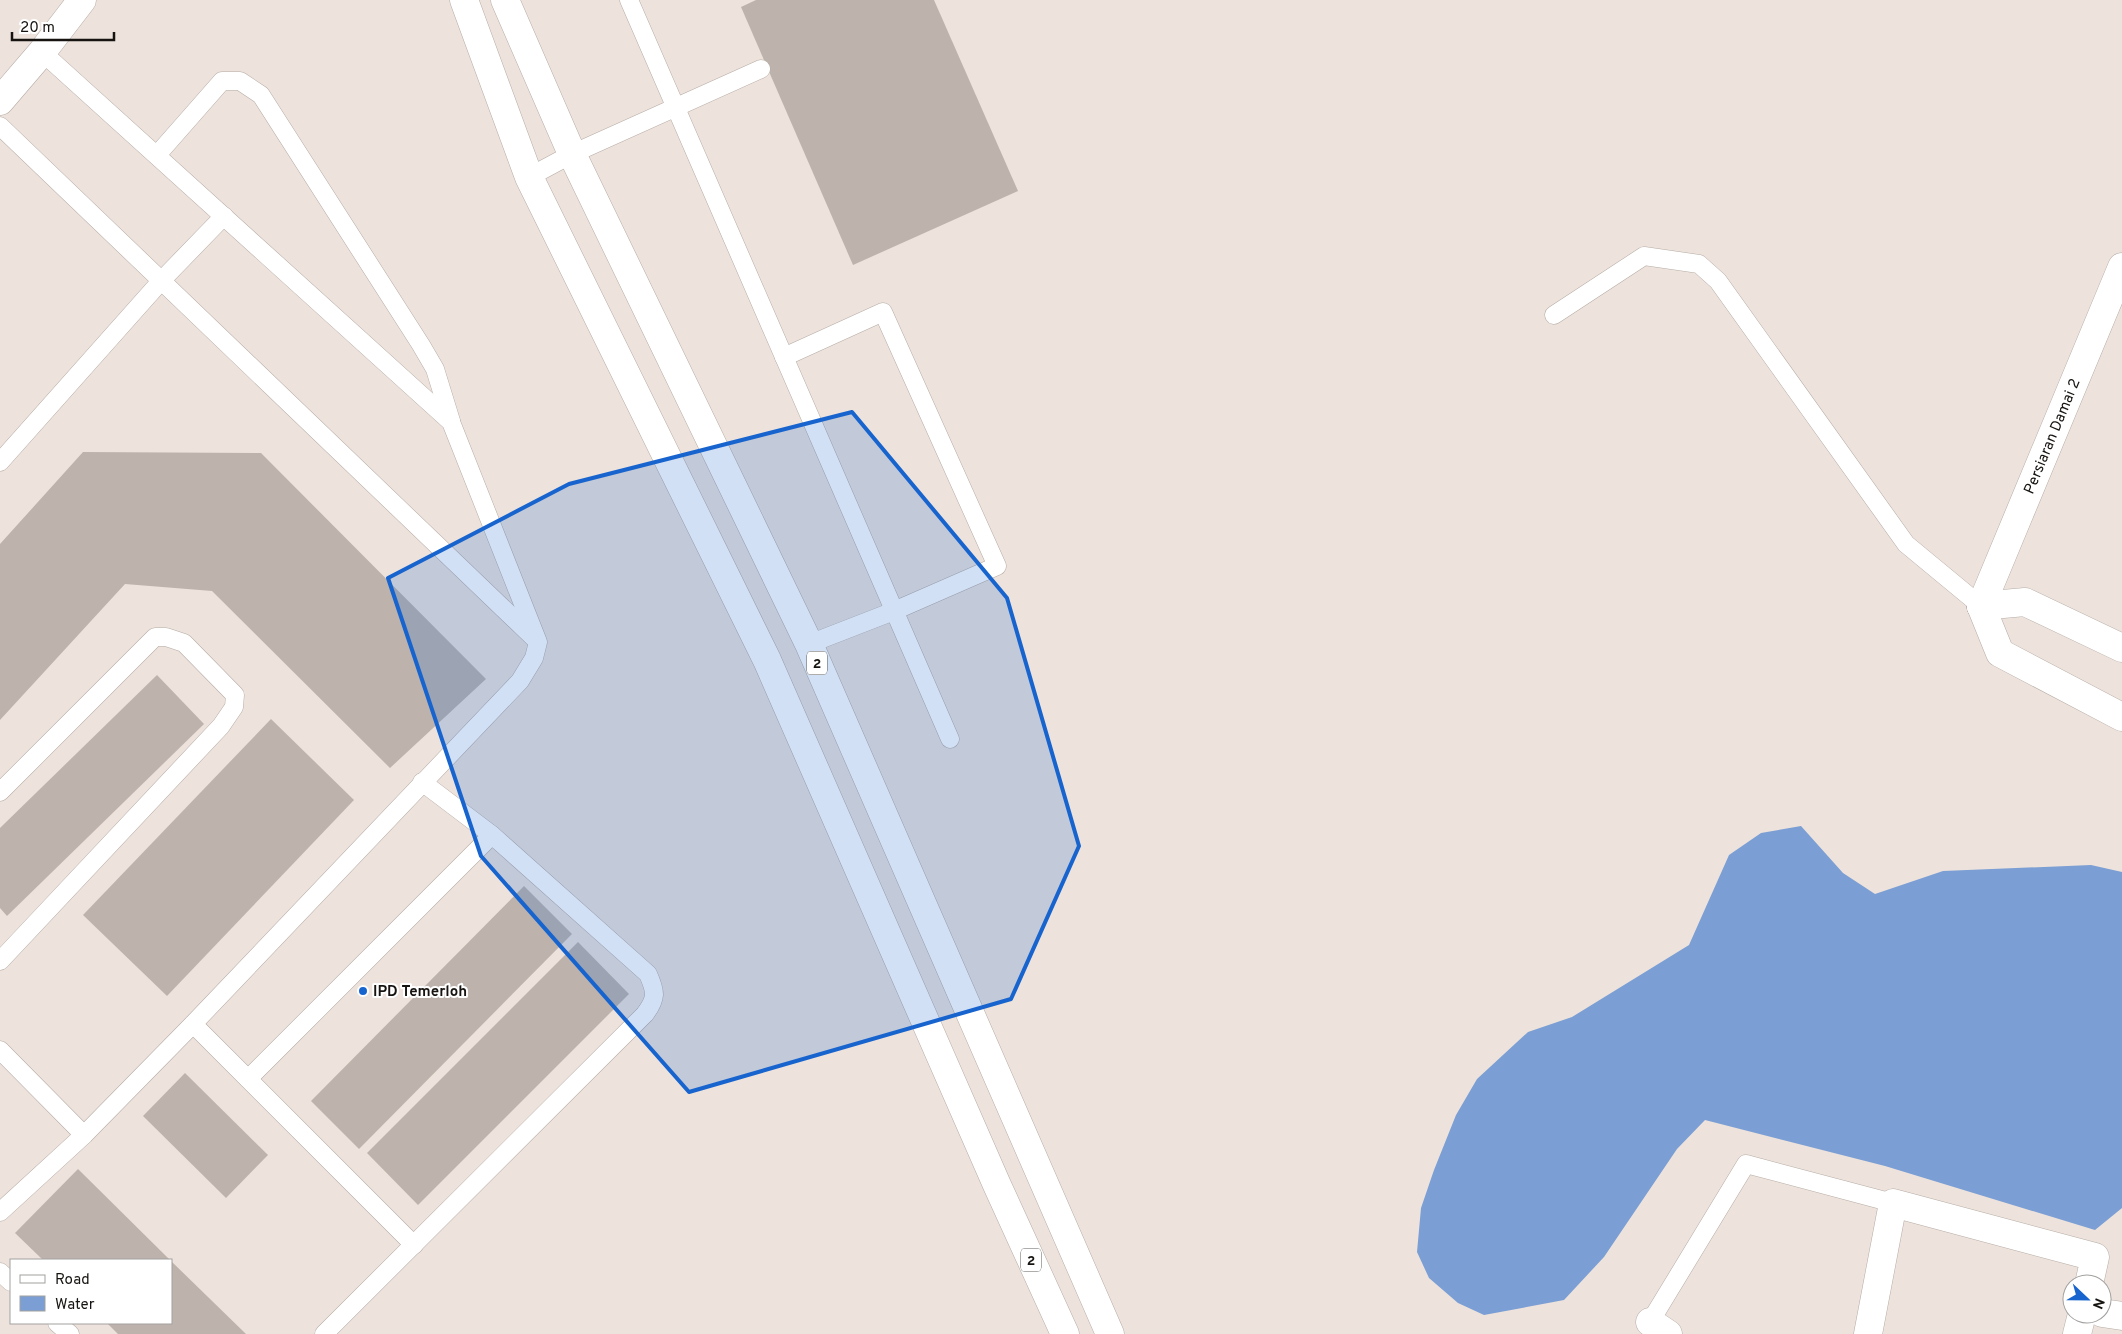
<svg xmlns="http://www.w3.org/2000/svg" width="2122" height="1334" font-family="Overpass,sans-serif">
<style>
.water{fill:#7b9ed4}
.building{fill:#bdb3ac}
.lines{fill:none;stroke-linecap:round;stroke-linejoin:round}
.lane-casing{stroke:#b6aca5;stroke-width:19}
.street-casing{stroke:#b6aca5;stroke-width:29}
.highway-casing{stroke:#b6aca5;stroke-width:29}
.lane{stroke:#fff;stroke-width:18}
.street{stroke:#fff;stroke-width:28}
.highway{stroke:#fff;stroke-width:28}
.marked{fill:#1864ce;fill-opacity:0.2;stroke:#1864ce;stroke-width:4;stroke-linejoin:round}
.poi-dot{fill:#1864ce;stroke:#fff;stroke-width:2}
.labels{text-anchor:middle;stroke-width:4;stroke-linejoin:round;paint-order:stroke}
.shield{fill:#fff;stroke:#5c5a58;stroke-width:1}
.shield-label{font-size:14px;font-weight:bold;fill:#161310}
.street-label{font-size:15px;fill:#161310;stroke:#fff}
.poi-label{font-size:15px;font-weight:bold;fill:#161310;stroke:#fff;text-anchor:start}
</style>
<rect width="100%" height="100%" fill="#ede3dc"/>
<!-- water -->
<path class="water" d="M1801,826L1843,873L1875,894L1943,871L2091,865L2122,872V1208L2095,1230L1885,1166L1705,1120L1677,1149L1604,1257L1564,1300L1484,1315L1458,1303L1429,1278L1417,1252L1421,1208L1434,1170L1456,1115L1477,1079L1528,1032L1572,1017L1689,945L1729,855L1761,833Z"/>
<!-- building -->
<g class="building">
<path d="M756,0H934L1018,191L853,265L741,7Z"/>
<path d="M83,452L261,453L486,679L390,768L212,591L125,584L0,720V544Z"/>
<path d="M157,675L204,724L7,916L0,908V828Z"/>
<path d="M271,719L354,800L167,996L83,915Z"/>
<path d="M524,886L572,934L359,1149L311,1101Z"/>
<path d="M578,942L629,994L418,1205L367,1153Z"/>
<path d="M185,1073L268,1155L226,1198L143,1116Z"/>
<path d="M78,1169L170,1260H43L15,1233Z"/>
<path d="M171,1261L246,1334H118L107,1323H171Z"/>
</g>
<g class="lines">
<defs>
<g id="lane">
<path d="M629,0L950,739"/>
<path d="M0,126L534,638"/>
<path d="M157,155L222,81H240L261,95L421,345L435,369L451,421"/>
<path d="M529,177L572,154L761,69"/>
<path d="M1554,315L1644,256L1699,264L1718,281L1906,544L1981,606"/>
<path d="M784,357L883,312L997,566L894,611L809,644"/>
<path d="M0,462L161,281L224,216"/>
<path d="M0,792L155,637H166L184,643L235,695L234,707L221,726L0,961"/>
<path d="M193,1024L414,1245"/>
<path d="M0,1050L84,1135"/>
<path d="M248,1079L492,835"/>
<path d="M0,1212L84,1135L193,1024L520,681L534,658L538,642L451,422L42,52"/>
<path d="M0,1272L11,1282"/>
<path d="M1650,1322L1746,1164L1893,1203"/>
<path d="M57,1323L70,1334"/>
<path d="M324,1334L645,1014C657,998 656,992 648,974L492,835L422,782"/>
</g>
<g id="street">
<path d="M0,101L42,52L82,0"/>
<path id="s1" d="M1981,606L2122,267"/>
<path d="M1981,606L2000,653L2122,717"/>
<path d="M1981,606L2025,602L2122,648"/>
<path d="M2102,1313L2122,1316"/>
<path d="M1650,1322L1668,1334"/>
<path d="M1868,1334L1893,1203L2095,1257L2089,1284"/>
<path d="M2077,1334L2082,1314"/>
</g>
<g id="highway">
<path d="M464,0L529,177L767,660L997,1185L1065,1334"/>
<path d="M505,0L572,154L809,644L1110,1334"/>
</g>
</defs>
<!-- lane casing -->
<use href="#lane" class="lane-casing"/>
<!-- street casing -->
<use href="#street" class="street-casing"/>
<!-- highway casing -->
<use href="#highway" class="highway-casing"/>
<!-- lane -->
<use href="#lane" class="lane"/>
<!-- street -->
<use href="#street" class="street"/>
<!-- highway -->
<use href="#highway" class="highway"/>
</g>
<!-- marked area -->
<path class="marked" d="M852,412L1007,598L1079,846L1011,999L689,1092L481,856L388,578L569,484Z"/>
<!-- markers -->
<circle class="poi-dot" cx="363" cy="991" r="5"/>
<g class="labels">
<!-- shield labels -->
<g class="shield">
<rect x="807" y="651.5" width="20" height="23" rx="4"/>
<rect x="1021" y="1248.5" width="20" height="23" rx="4"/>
</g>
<g class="shield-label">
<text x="817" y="668">2</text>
<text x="1031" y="1265">2</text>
</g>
<!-- street labels -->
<g class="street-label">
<text dy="5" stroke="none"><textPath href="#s1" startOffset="184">Persiaran Damai 2</textPath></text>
</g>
<!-- poi labels -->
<g class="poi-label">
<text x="373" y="996">IPD Temerloh</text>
</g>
</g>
<!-- legend -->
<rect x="10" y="1259" width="162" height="65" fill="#ffffff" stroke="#a2a19f"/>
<rect x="20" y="1275" width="25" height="8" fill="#ffffff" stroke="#a2a19f"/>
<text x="55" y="1284" font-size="15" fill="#161310">Road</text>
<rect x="20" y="1296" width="25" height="15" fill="#7b9ed4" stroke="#a2a19f"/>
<text x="55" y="1309" font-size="15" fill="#161310">Water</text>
<!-- north arrow -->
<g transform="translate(2087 1299) rotate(112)"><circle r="24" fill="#ffffff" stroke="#a2a19f"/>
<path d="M0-4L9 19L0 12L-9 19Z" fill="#1864ce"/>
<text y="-8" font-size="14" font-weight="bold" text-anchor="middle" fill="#161310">N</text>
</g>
<!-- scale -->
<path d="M12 32v8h102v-8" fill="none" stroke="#161310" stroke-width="2.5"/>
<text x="20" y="32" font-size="15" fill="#161310" stroke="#ffffff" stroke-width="4" paint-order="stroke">20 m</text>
</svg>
